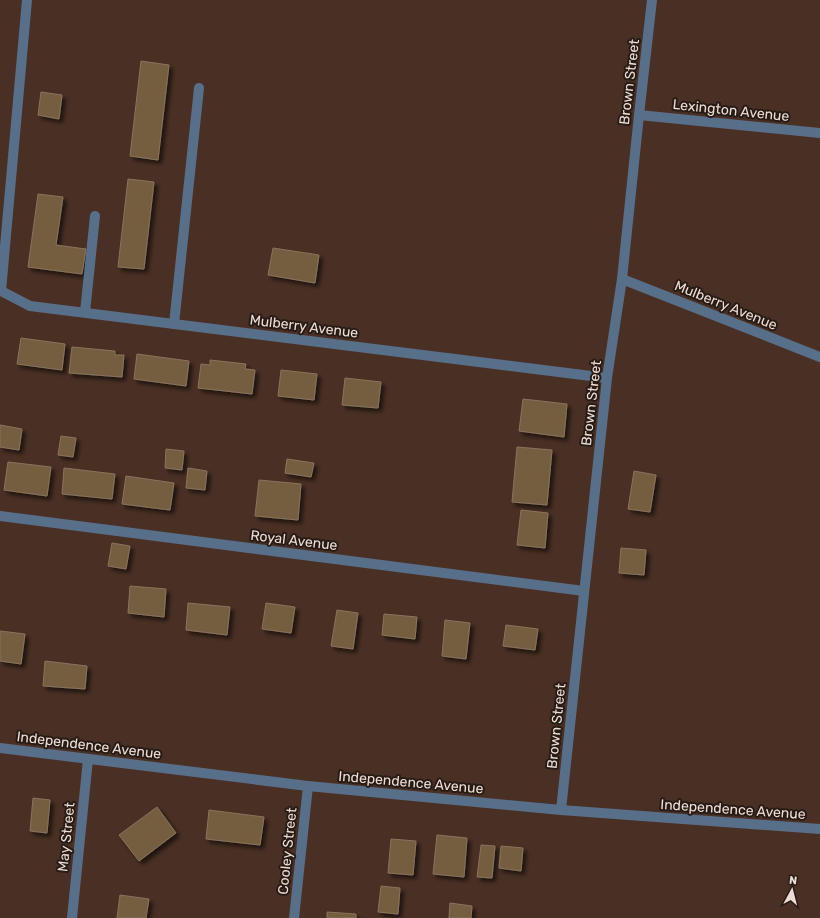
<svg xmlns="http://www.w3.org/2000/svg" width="820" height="918" font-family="Rubik,sans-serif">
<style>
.building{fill:#755d40;stroke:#88745d;filter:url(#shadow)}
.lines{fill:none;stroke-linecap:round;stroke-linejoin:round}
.minor{stroke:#586f8a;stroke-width:10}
.labels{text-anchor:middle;stroke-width:4;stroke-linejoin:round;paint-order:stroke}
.street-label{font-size:14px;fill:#eeddd6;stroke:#271b16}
</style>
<defs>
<filter id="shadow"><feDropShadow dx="3.5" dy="3.5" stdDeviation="2" flood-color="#0009"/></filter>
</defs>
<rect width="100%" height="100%" fill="#4a3024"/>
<!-- building -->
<g class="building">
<path d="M141,61L169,65L158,160L130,156Z"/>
<path d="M41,92L62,95L59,119L38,115Z"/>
<path d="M128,179L154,182L144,269L118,267Z"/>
<path d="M38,194L63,197L56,245L86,249L82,274L28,267Z"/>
<path d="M273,248L319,255L315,283L268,275Z"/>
<path d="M21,338L65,344L62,370L17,364Z"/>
<path d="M72,347L115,351V355H124L122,377L69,373Z"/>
<path d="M137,354L189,361L186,386L134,379Z"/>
<path d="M210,360L246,364L245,369L255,370L252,394L198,388L201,364L210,365Z"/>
<path d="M281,370L317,374L314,400L278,396Z"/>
<path d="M345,378L381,382L378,408L342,405Z"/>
<path d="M523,399L567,404L564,437L519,431Z"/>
<path d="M0,425L22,429L19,450L0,447Z"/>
<path d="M61,436L76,438L73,457L58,455Z"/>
<path d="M517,447L552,450L547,505L512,502Z"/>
<path d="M166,449L184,451L182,470L165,468Z"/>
<path d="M287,459L314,463L311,477L285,473Z"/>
<path d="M8,462L51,467L47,496L4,490Z"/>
<path d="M64,468L115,474L112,499L62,494Z"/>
<path d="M188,468L207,471L205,490L186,488Z"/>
<path d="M634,471L656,475L650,512L628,509Z"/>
<path d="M126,476L174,483L170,510L122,504Z"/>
<path d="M259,480L301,484L298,520L255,516Z"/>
<path d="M521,510L548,513L545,548L517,545Z"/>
<path d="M112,543L130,546L126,569L108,566Z"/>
<path d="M621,548L646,550L644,575L619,573Z"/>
<path d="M130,586L166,589L164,617L128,613Z"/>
<path d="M188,603L230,607L227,635L186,630Z"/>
<path d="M266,603L295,607L291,633L262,629Z"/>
<path d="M337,610L358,613L353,649L331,646Z"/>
<path d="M384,614L417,617L415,639L382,635Z"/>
<path d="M445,620L470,623L466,659L442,656Z"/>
<path d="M506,625L538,629L535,650L503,646Z"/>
<path d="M0,631L25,634L21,664L0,661Z"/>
<path d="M45,661L87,666L85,689L43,686Z"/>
<path d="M33,798L50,800L47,833L30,831Z"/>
<path d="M157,807L176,833L139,861L119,835Z"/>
<path d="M209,810L264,817L260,845L206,839Z"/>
<path d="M437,835L467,838L464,877L433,874Z"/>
<path d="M391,839L416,841L413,875L388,873Z"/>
<path d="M481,845L495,846L492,878L477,877Z"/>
<path d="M501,846L523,848L521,871L499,868Z"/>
<path d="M381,886L400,888L398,914L378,912Z"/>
<path d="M120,895L149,899L146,918H117Z"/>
<path d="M450,903L472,906L471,918H449Z"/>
<path d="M327,912L356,914V918H327Z"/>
</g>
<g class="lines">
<!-- minor -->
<g class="minor">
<path d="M27,0L1,291L30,306L607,378"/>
<path d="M639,115L820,133"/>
<path d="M622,279L820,357"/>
<path d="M85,312L95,216"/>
<path d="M174,324L199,88"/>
<path d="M0,516L584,591"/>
<path d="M0,748L308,786L561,810L820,829"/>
<path d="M561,810L607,378L622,279L639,115L652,0"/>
<path d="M72,918L88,759"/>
<path d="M294,918L308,786"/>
</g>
</g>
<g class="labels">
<!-- street labels -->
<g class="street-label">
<text transform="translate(629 82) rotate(-83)" y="5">Brown Street</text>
<text transform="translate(731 110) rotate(6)" y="5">Lexington Avenue</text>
<text transform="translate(726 305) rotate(22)" y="5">Mulberry Avenue</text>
<text transform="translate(304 326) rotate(7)" y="5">Mulberry Avenue</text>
<text transform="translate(591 403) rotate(-83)" y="5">Brown Street</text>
<text transform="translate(294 540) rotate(7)" y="5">Royal Avenue</text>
<text transform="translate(556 726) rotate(-84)" y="5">Brown Street</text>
<text transform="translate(89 745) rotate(7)" y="5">Independence Avenue</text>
<text transform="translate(411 782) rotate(5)" y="5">Independence Avenue</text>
<text transform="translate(733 809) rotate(4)" y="5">Independence Avenue</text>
<text transform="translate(66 837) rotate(-84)" y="5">May Street</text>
<text transform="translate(287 851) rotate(-84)" y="5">Cooley Street</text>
</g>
</g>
<!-- north arrow -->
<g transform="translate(792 890) rotate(7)" stroke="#271b16" stroke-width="3" paint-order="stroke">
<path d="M0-3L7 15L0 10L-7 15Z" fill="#eeddd6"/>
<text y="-6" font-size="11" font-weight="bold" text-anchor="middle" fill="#eeddd6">N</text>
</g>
</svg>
